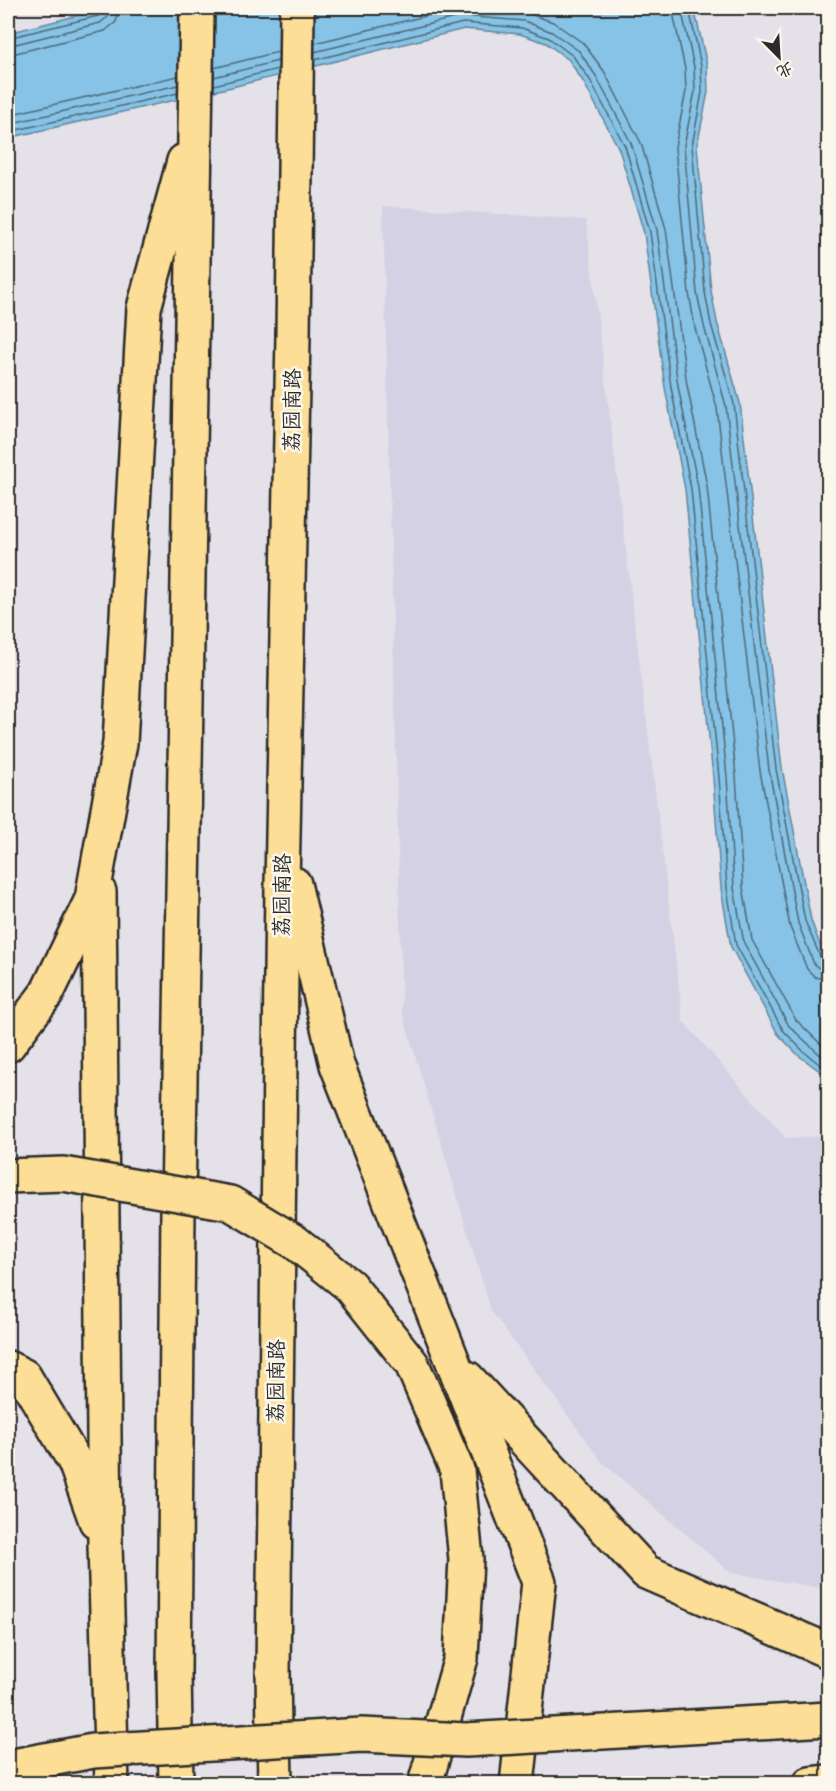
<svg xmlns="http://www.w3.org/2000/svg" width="836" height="1791" font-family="Delius,'LXGW WenKai TC',sans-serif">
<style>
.built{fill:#d4d1e5}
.water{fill:#86c3e6;stroke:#62869b;stroke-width:1.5}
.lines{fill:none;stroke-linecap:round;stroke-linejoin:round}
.shore{stroke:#4f6876;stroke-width:1.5}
.primary-casing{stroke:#2b2b2b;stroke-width:38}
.primary{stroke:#fdde96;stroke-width:33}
.primary-bridge-casing{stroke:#2b2b2b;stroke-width:38;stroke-linecap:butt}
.primary-bridge{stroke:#fdde96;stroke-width:33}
.labels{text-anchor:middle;stroke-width:5;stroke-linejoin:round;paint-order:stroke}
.street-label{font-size:21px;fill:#2b2b2b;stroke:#fbf7ec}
</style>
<rect width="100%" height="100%" fill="#e4e1e8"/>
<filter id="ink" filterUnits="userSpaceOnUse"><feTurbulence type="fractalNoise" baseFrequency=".0167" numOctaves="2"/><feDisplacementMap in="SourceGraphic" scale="12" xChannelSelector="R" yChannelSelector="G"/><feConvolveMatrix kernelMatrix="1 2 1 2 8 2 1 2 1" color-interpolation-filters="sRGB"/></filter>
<g filter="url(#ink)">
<!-- built -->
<path class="built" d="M383,206L586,220L683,1021L786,1138L828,1136V1589L731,1573L602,1462L491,1311L402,1011Z"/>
<!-- water -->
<path class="water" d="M107,8H694L707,65L708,92L697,146L711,291L717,322L740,403L782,768L811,920L821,948L828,961V1077L798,1055L778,1034L731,947L721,889L713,778L685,489L665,388L644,233L619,149L584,83L569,60L546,43L520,34L464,29L232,87L8,138V33Z"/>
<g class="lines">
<!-- shore -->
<g class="shore">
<path d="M491,8L524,12L553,22L583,43L604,71L641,143L666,229L687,385L707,486L736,776L743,887L752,940L796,1020L828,1051"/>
<path d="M672,8L685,69L686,91L675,147L689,293L695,328L717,408L760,771L790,927L807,969L815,977L828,980"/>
<path d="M681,8L694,67L695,91L684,146L697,293L704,326L726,406L769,770L798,923L814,964L821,970L828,971"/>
<path d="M689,8L701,66L702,92L692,146L705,292L711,324L734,404L776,769L805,921L822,961L828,963"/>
<path d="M8,38L98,16L103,8"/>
<path d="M315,43L458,8"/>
<path d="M8,46L100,23L108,17L110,8"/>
<path d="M314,52L463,16L524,21L552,32L579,51L596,76L631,143L657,230L678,386L698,487L727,777L734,888L744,943L789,1026L828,1062"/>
<path d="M8,55L105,31L116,22L119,8"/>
<path d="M314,60L463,23L522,28L549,38L573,56L590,80L625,146L650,232L671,387L691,489L719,777L727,888L736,945L783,1030L803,1051L828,1071"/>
<path d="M214,68L278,52"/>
<path d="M214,77L278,61"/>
<path d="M214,85L278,69"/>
<path d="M8,115L178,76"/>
<path d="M8,124L178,85"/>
<path d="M8,132L178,93"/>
</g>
<defs>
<g id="primary">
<path d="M294,884L337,1065L539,1582L517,1784"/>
<path d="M99,892L105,1545L112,1784"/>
<path d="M8,1045L47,993L92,899L120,743L144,308L184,161"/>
<path d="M8,1368L24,1376L75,1462L96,1521"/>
<path d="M467,1378L646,1572L828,1651"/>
<path d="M176,1784L174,1673L178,1208L197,8"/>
<path d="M275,1784L273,1673L282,885L293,336L297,8"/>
<path d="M425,1784L461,1658"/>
<path d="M810,1784L828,1782"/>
</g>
</defs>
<!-- primary casing -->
<use href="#primary" class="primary-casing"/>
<!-- primary -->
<use href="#primary" class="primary"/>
<defs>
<g id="primary-bridge">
<path d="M8,1176L63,1174L230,1203L295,1242L350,1286L412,1364L457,1470L466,1559L461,1658"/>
<path d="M8,1767L93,1751L362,1735L466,1740L828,1719"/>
</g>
</defs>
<!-- primary-bridge casing -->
<use href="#primary-bridge" class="primary-bridge-casing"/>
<!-- primary-bridge -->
<use href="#primary-bridge" class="primary-bridge"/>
</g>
</g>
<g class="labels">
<!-- street labels -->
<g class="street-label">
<text transform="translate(292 410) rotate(-89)" y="7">荔园南路</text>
<text transform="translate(282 895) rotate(-89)" y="7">荔园南路</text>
<text transform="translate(276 1381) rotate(-89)" y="7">荔园南路</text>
</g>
</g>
<!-- margin -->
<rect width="836" height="1791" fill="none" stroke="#fbf7ec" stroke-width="30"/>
<rect x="15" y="15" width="806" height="1761" fill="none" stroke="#2b2b2b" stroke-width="2" filter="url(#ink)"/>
<!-- north arrow -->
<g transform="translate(779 57) rotate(156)" stroke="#fbf7ec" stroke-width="4.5" paint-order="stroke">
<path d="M0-4.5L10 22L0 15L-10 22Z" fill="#2b2b2b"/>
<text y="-9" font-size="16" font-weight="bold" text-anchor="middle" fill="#2b2b2b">北</text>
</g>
</svg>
